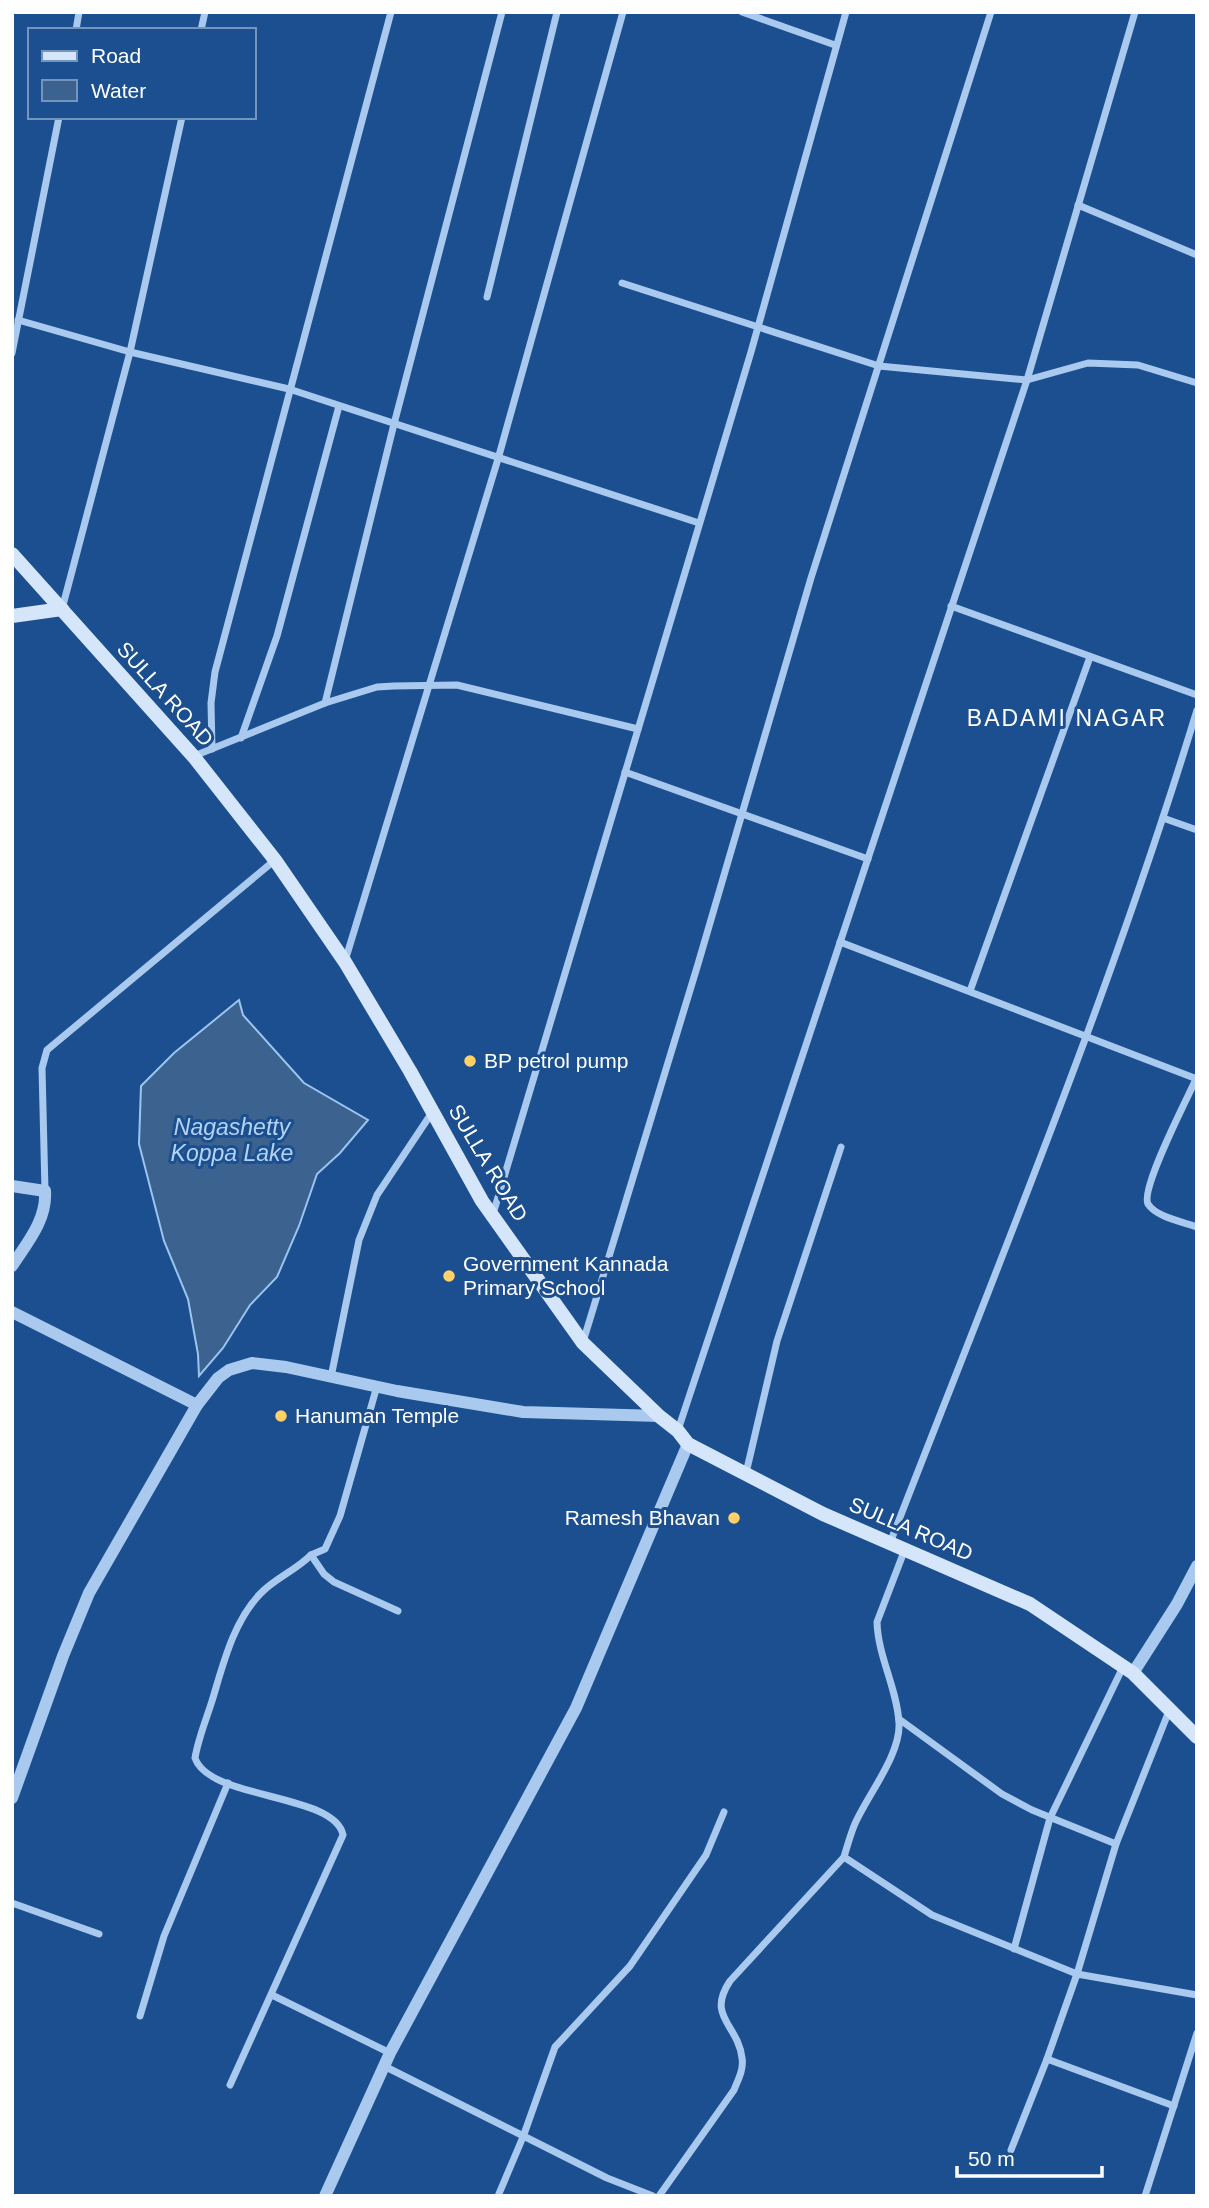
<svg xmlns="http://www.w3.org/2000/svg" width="1209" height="2208" font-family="Helvetica,sans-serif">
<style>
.water{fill:#3c6290;stroke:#9cc4f0;stroke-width:2}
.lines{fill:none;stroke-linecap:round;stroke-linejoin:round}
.minor{stroke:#a9c9ee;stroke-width:7}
.tertiary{stroke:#a9c9ee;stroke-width:12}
.secondary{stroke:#d6e6fa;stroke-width:14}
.poi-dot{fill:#ffd166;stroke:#1b4f8f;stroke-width:2.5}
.labels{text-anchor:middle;stroke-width:6;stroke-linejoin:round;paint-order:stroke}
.street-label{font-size:21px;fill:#fff;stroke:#1b4f8f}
.poi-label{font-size:21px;fill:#fff;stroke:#1b4f8f;text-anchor:start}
.neighbourhood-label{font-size:23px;letter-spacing:2px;fill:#fff;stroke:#1b4f8f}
.water-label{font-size:23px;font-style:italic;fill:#b5d3f5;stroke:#1b4f8f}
</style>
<rect width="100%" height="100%" fill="#1b4f8f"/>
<!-- water -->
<path class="water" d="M239,1000L243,1015L304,1083L368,1120L340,1153L317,1174L299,1226L277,1277L250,1305L223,1348L199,1376L198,1354L188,1299L164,1241L139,1144L141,1086L174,1053Z"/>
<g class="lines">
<!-- minor -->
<g class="minor">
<path d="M742,12L835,45"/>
<path d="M76,30L79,12"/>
<path d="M201,30L205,12"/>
<path d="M1078,205L1197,255"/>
<path d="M622,283L879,366L1027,380L1088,363L1138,365L1197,383"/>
<path d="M487,297L557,12"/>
<path d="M18,320L130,352L289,389L699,523"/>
<path d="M12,353L59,117"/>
<path d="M951,606L1197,695"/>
<path d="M62,609L130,352L182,117"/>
<path d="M325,703L394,424L502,12"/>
<path d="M241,738L277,636L339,406"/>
<path d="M212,749L211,703L215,672L391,12"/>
<path d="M194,756L325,703L377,687L394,686L457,685L638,729"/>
<path d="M625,772L868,859"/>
<path d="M1163,818L1197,830"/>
<path d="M840,942L1197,1079"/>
<path d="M345,961L498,459L623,12"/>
<path d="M970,991L1090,657"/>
<path d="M1197,1077C1188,1097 1140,1189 1148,1204C1156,1217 1183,1222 1197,1227"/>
<path d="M45,1191L42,1068L47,1050L275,860"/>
<path d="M493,1214L751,352L846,12"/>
<path d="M583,1342L698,964L811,578L991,12"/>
<path d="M331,1377L359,1240L377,1195L433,1111"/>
<path d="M377,1386L340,1516L325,1549L311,1555L324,1574L334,1582L398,1611"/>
<path d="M678,1430L1027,380L1135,12"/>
<path d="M746,1473L777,1341L841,1147"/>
<path d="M890,1543C997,1267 1111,993 1197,710"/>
<path d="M899,1719L1002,1794L1032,1810L1116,1844"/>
<path d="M844,1857C847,1847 850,1836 854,1826C866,1797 901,1755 899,1723C897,1688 878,1657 877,1622L905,1549"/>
<path d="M12,1903L99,1934"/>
<path d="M1014,1949L1050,1818L1123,1667"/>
<path d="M272,1995L390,2053"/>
<path d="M140,2016L164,1936L228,1783"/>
<path d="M1047,2059L1174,2106"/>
<path d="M384,2066L607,2178L653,2196"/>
<path d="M230,2085L343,1835C335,1793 209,1800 195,1758C198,1739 206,1720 212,1701C223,1665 233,1622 260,1594C275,1578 295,1571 311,1555"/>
<path d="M1011,2150L1047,2059L1077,1974L1197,1995"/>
<path d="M498,2196L523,2137L555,2047L630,1966L706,1855L724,1812"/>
<path d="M659,2196L734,2090C738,2080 744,2069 742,2058C738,2024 706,2017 730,1981L844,1857L932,1915L1077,1974L1116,1844L1169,1711"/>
<path d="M1145,2196L1197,2033"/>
</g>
<!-- tertiary -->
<g class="tertiary">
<path d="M12,1186L45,1191C47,1220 27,1243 12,1266"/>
<path d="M12,1312L197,1405"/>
<path d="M1133,1673L1177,1604L1197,1566"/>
<path d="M12,1798L63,1656L89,1593L197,1405L218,1378L229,1370L252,1363L286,1367L397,1391L523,1412L659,1416"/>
<path d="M325,2196L390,2053L576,1708L688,1444"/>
</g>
<!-- secondary -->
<g class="secondary">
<path d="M12,554L194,757L275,860L345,962L410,1071L482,1201L583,1343L659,1416L678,1431L688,1444L823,1514L1030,1604L1133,1673L1197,1737"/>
<path d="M12,616L62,609"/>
</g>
</g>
<!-- markers -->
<g class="poi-dot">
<circle cx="470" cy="1061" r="7"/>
<circle cx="449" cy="1276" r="7"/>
<circle cx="281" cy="1416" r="7"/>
<circle cx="734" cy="1518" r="7"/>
</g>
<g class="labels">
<!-- street labels -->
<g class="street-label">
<text transform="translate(165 694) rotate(48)" y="7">SULLA ROAD</text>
<text transform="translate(488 1163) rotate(59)" y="7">SULLA ROAD</text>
<text transform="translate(911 1529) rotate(23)" y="7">SULLA ROAD</text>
</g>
<!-- poi labels -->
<g class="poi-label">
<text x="484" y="1068">BP petrol pump</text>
<text x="463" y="1271">Government Kannada<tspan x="463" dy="24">Primary School</tspan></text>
<text x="295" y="1423">Hanuman Temple</text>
<text x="720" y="1525" text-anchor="end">Ramesh Bhavan</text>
</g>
<!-- neighbourhood labels -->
<g class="neighbourhood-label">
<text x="1067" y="726">BADAMI NAGAR</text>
</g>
<!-- water labels -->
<g class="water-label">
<text x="232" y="1135">Nagashetty<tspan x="232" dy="26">Koppa Lake</tspan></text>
</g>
</g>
<!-- border -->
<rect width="1209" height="2208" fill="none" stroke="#ffffff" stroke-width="28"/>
<!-- legend -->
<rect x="28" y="28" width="228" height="91" fill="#1b4f8f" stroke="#7695bc" stroke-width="2"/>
<rect x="42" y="51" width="35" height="10" fill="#d6e6fa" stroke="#7695bc" stroke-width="2"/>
<text x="91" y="63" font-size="21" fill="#ffffff">Road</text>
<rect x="42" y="80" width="35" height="21" fill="#3c6290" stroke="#7695bc" stroke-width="2"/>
<text x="91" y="98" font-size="21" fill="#ffffff">Water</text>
<!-- scale -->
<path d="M957 2166v10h145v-10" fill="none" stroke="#ffffff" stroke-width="3.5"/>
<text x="968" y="2166" font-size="21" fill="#ffffff" stroke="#1b4f8f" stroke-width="5" paint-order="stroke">50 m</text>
</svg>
